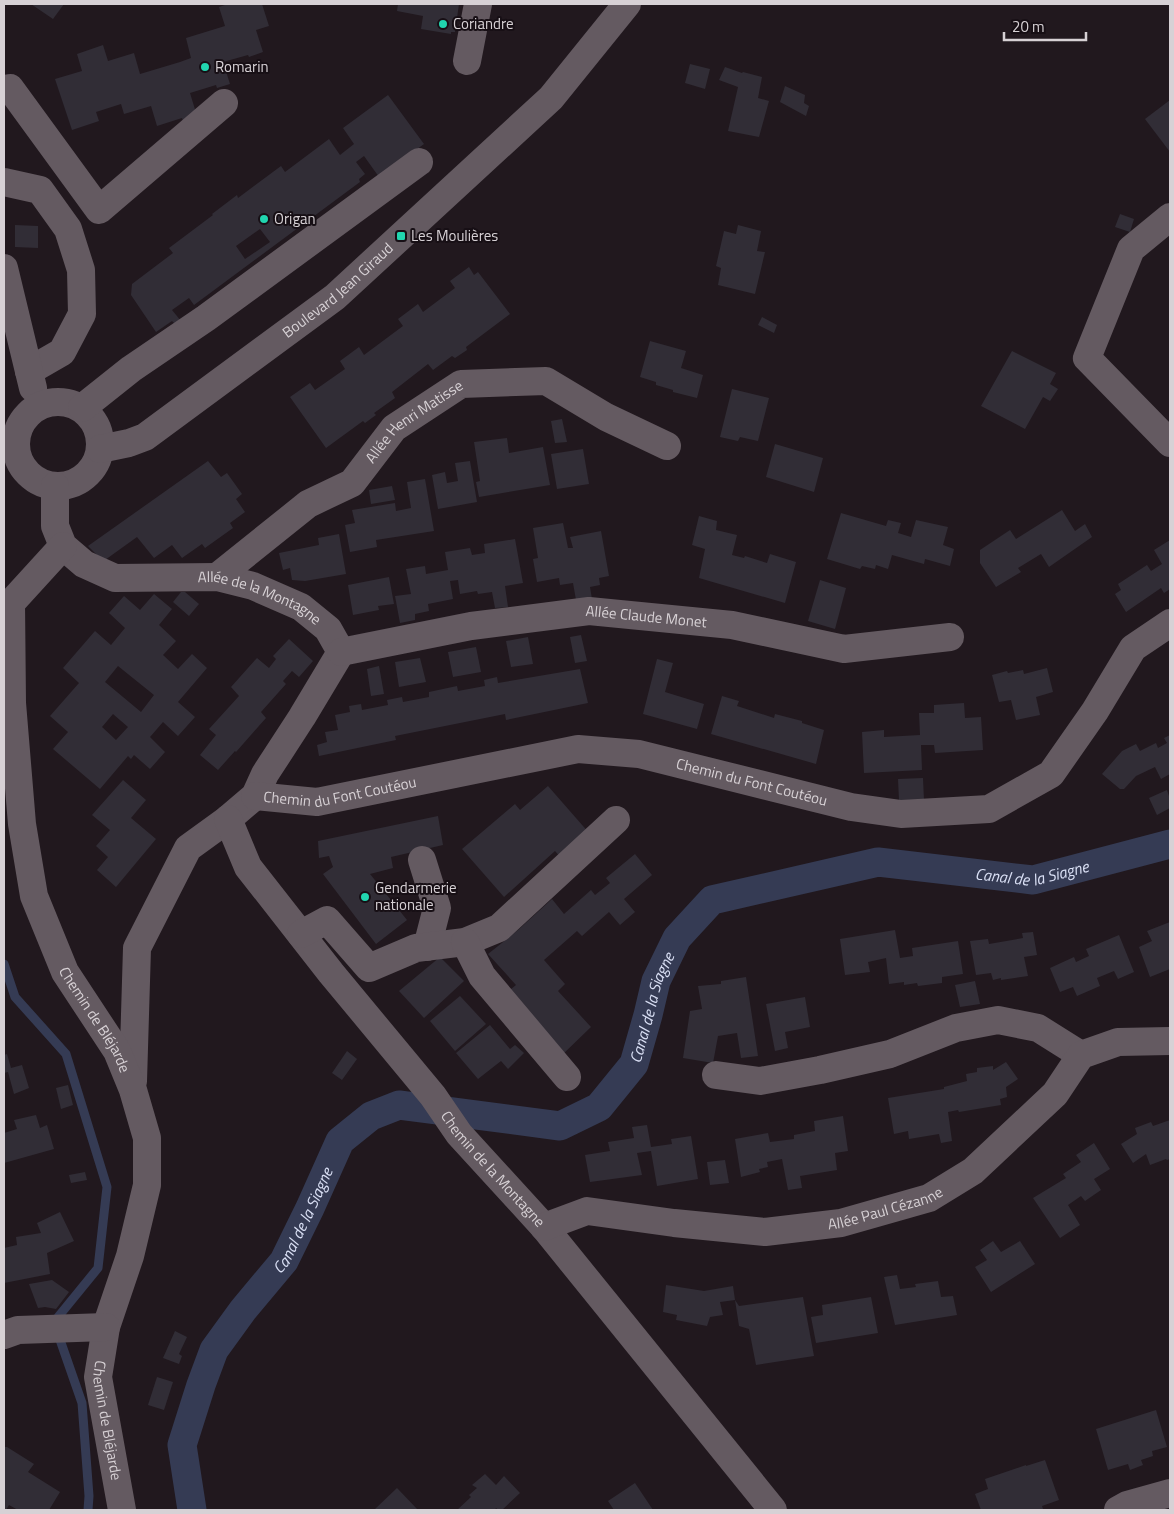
<svg xmlns="http://www.w3.org/2000/svg" width="1174" height="1514" font-family="'Titillium Web',sans-serif">
<style>
.lines{fill:none;stroke-linecap:round;stroke-linejoin:round}
.stream{stroke:#353b54;stroke-width:9}
.canal{stroke:#353b54;stroke-width:29}
.building{fill:#312d36;fill-rule:evenodd}
.minor{stroke:#645a61;stroke-width:28}
.poi-dot{fill:#21d5af;stroke:#170f15;stroke-width:2}
.labels{text-anchor:middle;stroke-width:4;stroke-linejoin:round;paint-order:stroke}
.poi-label{font-size:15px;fill:#d7d1d5;stroke:#170f15;text-anchor:start}
.street-label{font-size:15px;fill:#d7d1d5;stroke:#170f15}
.water-label{font-size:16px;font-style:italic;fill:#dae0f5;stroke:#170f15}
</style>
<rect width="100%" height="100%" fill="#21181e"/>
<g class="lines">
<!-- stream -->
<path class="stream" d="M4,964L15,997L66,1054L107,1187L98,1268L58,1317V1334L82,1403L89,1496L88,1510"/>
<!-- canal -->
<path class="canal" id="s1" d="M192,1510L182,1445L201,1385L214,1350L243,1310L284,1261L310,1208L340,1141L371,1116L399,1105L560,1126L599,1107L634,1064L648,1015L656,981L677,938L712,900L878,862L1033,880L1170,844"/>
</g>
<!-- building -->
<g class="building">
<path d="M31,4H64L53,19Z"/>
<path d="M228,4H262L269,26L256,30L263,52L249,57L248,55L223,62L230,84L217,88L216,85L190,93L197,116L183,121L182,118L157,126L151,106L124,114L121,104L96,112L99,121L72,130L55,79L82,71L77,54L103,45L108,61L134,53L140,74L180,62L191,58L186,38L225,26L219,7Z"/>
<path d="M398,4H459L455,32H451V34L421,29L423,16L397,11Z"/>
<path d="M690,64L710,69L705,89L685,83Z"/>
<path d="M725,67L742,73L743,72L762,77L758,98L769,101L759,137L728,131L738,87L719,80Z"/>
<path d="M785,86L805,95L804,103L809,106L806,116L780,102Z"/>
<path d="M388,95L424,144L379,177L364,156L356,162L365,174L359,179L360,182L194,305L189,298L172,310L181,321L176,325L172,321L156,332L131,295L132,284L173,253L169,248L213,215L212,214L237,195L238,198L281,166L285,172L329,139L340,155L354,144L343,128ZM260,229L270,242L245,259L236,246Z"/>
<path d="M1170,100V152L1145,119Z"/>
<path d="M1120,214L1134,219L1130,232L1115,227Z"/>
<path d="M15,225L38,226V248L15,247Z"/>
<path d="M738,225L761,231L757,251L765,252L755,294L718,285L721,268L716,266L724,231L736,234Z"/>
<path d="M469,267L474,275L478,272L510,314L466,347L467,350L455,358L452,356L433,370L428,364L392,392L395,398L374,413L376,415L365,423L363,421L326,448L290,397L310,383L315,390L345,369L340,361L359,347L364,355L403,326L398,319L418,304L423,312L455,288L450,281Z"/>
<path d="M762,317L777,325L774,333L758,325Z"/>
<path d="M650,341L686,351L681,368L703,375L697,398L673,392V390L656,385V382L640,377Z"/>
<path d="M1012,351L1056,373L1050,384L1058,389L1050,401L1043,397L1025,429L981,406Z"/>
<path d="M732,389L769,398L758,441L740,437L738,441L720,437Z"/>
<path d="M562,419L567,442L555,443L551,421Z"/>
<path d="M507,438L509,453L543,447L550,485L479,497L476,482L480,481L474,442Z"/>
<path d="M775,444L823,458L814,492L766,477Z"/>
<path d="M583,449L589,484L557,489L551,454Z"/>
<path d="M208,461L221,477L227,473L242,494L236,499L245,512L230,523L233,528L205,548L202,544L182,558L172,545L154,558L137,537L105,560L98,556L88,546Z"/>
<path d="M470,461L477,502L438,509L432,475L445,472L447,483L458,481L455,463Z"/>
<path d="M425,479L434,531L376,540L377,547L350,552L345,525L355,523L352,510L395,503L396,511L411,508L407,482Z"/>
<path d="M392,486L395,500L371,504L369,490Z"/>
<path d="M1062,510L1075,531L1085,524L1092,537L1049,567L1041,554L1018,568L1021,572L996,587L980,563V550L1010,530L1016,539Z"/>
<path d="M841,513L886,526L888,520L901,523L898,533L911,537L916,520L948,527L943,545L954,549L950,566L925,559L924,564L892,555L888,569L876,565L875,569L862,566L860,569L827,559Z"/>
<path d="M699,516L717,521L716,530L737,535L732,555L744,558L745,556L767,563L770,554L796,562L785,603L699,578L705,549L692,545Z"/>
<path d="M563,523L568,548H573L570,537L601,531L609,576L599,578L600,585L590,587L592,599L576,600L573,583L560,585L559,578L537,582L533,559L538,558L533,528Z"/>
<path d="M339,534L346,574L305,581L292,580L290,568L283,570L279,553L319,545L318,538Z"/>
<path d="M515,539L523,583L505,586L508,607L495,608L492,592L478,594L477,591L460,594L458,580L450,581L453,599L428,604L429,611L415,614V620L400,623L395,596L411,594L406,569L425,566L426,574L448,570L445,552L470,548L472,555L485,553L484,544Z"/>
<path d="M1170,540V589L1164,593L1161,588L1126,612L1115,594L1121,590L1118,584L1147,565L1151,571L1162,564L1154,550Z"/>
<path d="M389,577L394,604L378,606L379,610L353,615L348,585Z"/>
<path d="M820,580L846,588L835,629L808,621Z"/>
<path d="M181,592H185L199,604L189,616L173,602Z"/>
<path d="M154,594L172,609L159,625L176,641L163,655L178,669L192,654L207,668L178,702L195,717L178,736L163,722L150,737L165,752L150,769L134,755L131,759L128,756L100,789L53,749L68,732L50,716L79,683L63,668L95,631L111,645L125,628L109,613L124,596L140,610ZM118,666L154,695L141,712L105,682ZM113,714L128,727L116,740L102,727Z"/>
<path d="M581,635L587,661L575,663L570,637Z"/>
<path d="M528,637L533,664L511,667L506,641Z"/>
<path d="M289,639L313,661L299,677L292,671L283,681L286,684L261,712L266,718L236,752L235,751L218,770L200,755L216,735L209,729L239,696L231,687L257,658L269,668L276,659L273,656Z"/>
<path d="M476,647L481,672L453,677L448,652Z"/>
<path d="M420,658L426,682L399,687L395,662Z"/>
<path d="M657,659L673,663L665,692L704,704L697,729L643,714Z"/>
<path d="M379,666L384,694L371,696L367,669Z"/>
<path d="M1047,668L1053,692L1036,697L1040,715L1016,720L1011,700L999,702L992,675L1007,671L1008,673L1023,670L1024,674Z"/>
<path d="M580,669L588,703L506,720L505,714L395,736L396,740L319,756L317,745L327,742L325,732L338,730L335,715L350,712L349,706L361,704L362,710L388,705L387,700L402,697L403,702L429,697V692L457,686L458,691L485,686L484,680L497,677L498,683Z"/>
<path d="M722,696L739,701L737,706L774,718L775,714L802,721V723L824,730L816,764L711,734Z"/>
<path d="M964,703L965,718L981,717L983,750L935,753L934,745H921L922,770L864,773L862,732L884,730V737L920,735L919,713H934V705Z"/>
<path d="M1170,735V774L1161,779L1155,767L1136,776L1124,789H1120L1102,774L1122,751L1136,744L1140,751L1156,743L1158,748L1167,743L1164,738Z"/>
<path d="M923,778L924,801L899,800L898,779Z"/>
<path d="M123,780L146,800L131,818L156,839L116,887L97,870L108,857L96,846L110,830L92,815Z"/>
<path d="M548,786L590,834L562,859L555,851L504,897L462,849L515,804L520,810Z"/>
<path d="M1167,790L1170,799V808L1157,815L1149,798Z"/>
<path d="M438,816L443,845L391,857L393,868L370,874L407,920L376,944L323,874L333,867L329,856L319,858L318,841Z"/>
<path d="M635,854L652,875L624,899L635,912L620,925L609,912L582,936L577,931L544,960L565,984L558,991L591,1027L561,1056L505,994L516,985L488,954L518,930L552,899L564,914L591,890L595,895L610,883L606,878Z"/>
<path d="M1170,922V969L1150,977L1139,947L1152,941L1147,931Z"/>
<path d="M895,930L900,958L913,956L912,948L958,941L963,974L942,977V983L918,986L917,983L904,985V982L889,984L886,958L868,962L870,972L845,975L840,939Z"/>
<path d="M1033,932L1037,955L1024,957L1028,976L1001,980V978L993,980L991,973L976,975L970,941L988,939L989,944L1023,938L1022,933Z"/>
<path d="M1119,935L1134,972L1118,979L1114,971L1097,978L1100,986L1077,996L1073,987L1060,992L1050,968L1074,957L1076,962L1089,956L1086,949Z"/>
<path d="M440,957L464,981L424,1018L399,991Z"/>
<path d="M746,977L758,1056L741,1058L737,1033L718,1036L713,1063L683,1058L690,1011L702,1009L698,986L721,984V981Z"/>
<path d="M975,981L980,1004L960,1007L955,985Z"/>
<path d="M460,996L486,1024L455,1051L430,1021Z"/>
<path d="M805,997L810,1027L785,1032L788,1048L775,1051L766,1004Z"/>
<path d="M490,1025L510,1049L515,1045L524,1053L508,1069L501,1061L478,1079L456,1053Z"/>
<path d="M347,1051L357,1059L342,1080L332,1073Z"/>
<path d="M7,1054L11,1068L22,1065L29,1088L14,1094L8,1072L4,1073V1055Z"/>
<path d="M1006,1062L1018,1079L1006,1087L1007,1097L1000,1099L1001,1105L959,1112L958,1110L948,1112L952,1141L941,1143L939,1134L909,1139L908,1131L894,1134L888,1098L944,1089V1087L967,1081L966,1074L977,1072V1068L993,1066V1070Z"/>
<path d="M68,1085L73,1105L61,1109L56,1088Z"/>
<path d="M36,1115L40,1128L47,1125L54,1149L4,1163V1133L17,1129L14,1120Z"/>
<path d="M843,1116L848,1151L835,1153L837,1170L800,1176L802,1188L788,1190L782,1159L767,1162L768,1167L759,1169L760,1172L741,1177L735,1139L768,1133L770,1142L794,1139V1135L815,1131L814,1121Z"/>
<path d="M1170,1120V1159L1167,1160L1166,1159L1150,1165L1146,1154L1133,1163L1121,1144L1137,1134L1135,1128L1151,1122L1153,1126Z"/>
<path d="M647,1125L651,1147L672,1144L671,1139L691,1136L698,1179L657,1186L651,1151L637,1153L642,1175L590,1182L585,1155L610,1151L608,1142L634,1138L632,1127Z"/>
<path d="M1094,1143L1110,1169L1094,1179L1101,1190L1085,1201L1081,1196L1068,1205L1080,1225L1060,1238L1033,1198L1066,1178L1063,1174L1081,1162L1076,1155Z"/>
<path d="M725,1160L729,1183L710,1185L707,1162Z"/>
<path d="M85,1172L87,1180L71,1183L69,1175Z"/>
<path d="M60,1212L74,1241L47,1253L50,1274L4,1283V1248L17,1245L16,1237L41,1233L37,1223Z"/>
<path d="M993,1241L1001,1252L1020,1241L1035,1264L991,1292L975,1267L987,1260L980,1250Z"/>
<path d="M897,1275L900,1289L916,1287L915,1284L938,1281L941,1297L953,1296L957,1315L895,1325L884,1277Z"/>
<path d="M52,1280L69,1292L56,1309L45,1307L38,1308L29,1284Z"/>
<path d="M666,1285L704,1291L733,1286L735,1300L720,1302L723,1315L710,1317L707,1326L676,1320L677,1315L663,1312Z"/>
<path d="M803,1297L814,1356L756,1365L749,1329L739,1326L735,1300L739,1306Z"/>
<path d="M871,1297L878,1333L816,1343L811,1317L823,1315L822,1305Z"/>
<path d="M175,1331L187,1337L179,1354L182,1356L179,1364L163,1358Z"/>
<path d="M157,1377L173,1382L164,1410L148,1405Z"/>
<path d="M1156,1410L1167,1447L1152,1451L1153,1456L1141,1460L1143,1465L1130,1470L1128,1464L1108,1470L1096,1429Z"/>
<path d="M4,1447H7L34,1464L28,1472L60,1492L49,1510H18L9,1505L6,1510H4Z"/>
<path d="M1045,1460L1059,1500L1042,1506L1043,1509L1041,1510H981L975,1494L988,1489L985,1479L1026,1465V1466Z"/>
<path d="M485,1474L496,1485L504,1476L520,1493L502,1510H498L496,1508L495,1510H457L471,1497L469,1495L477,1488L472,1485Z"/>
<path d="M635,1483L653,1510H614L608,1501Z"/>
<path d="M397,1488L418,1510H374Z"/>
</g>
<g class="lines">
<!-- minor -->
<g class="minor">
<path d="M467,61L478,4"/>
<path d="M4,89L10,88L99,210L224,103"/>
<path d="M4,182L40,190L68,229L81,270L82,314L62,352L29,371"/>
<path d="M1170,217L1131,249L1087,358L1170,443"/>
<path d="M4,268L33,388"/>
<circle cx="58" cy="444" r="42"/>
<path d="M82,408L131,369L206,318L419,162"/>
<path id="s2" d="M100,449L129,443L145,437L335,297L551,98L627,4"/>
<path id="s3" d="M55,486V526L63,546L84,564L115,578L217,577L253,586L301,607L328,629L341,652L302,717L265,774L255,796L228,819L188,848L137,948L133,1081"/>
<path id="s4" d="M63,546L11,603L12,703L22,824L34,896L65,972L117,1051L133,1090L147,1138V1185L130,1256L106,1327L98,1377L122,1510"/>
<path id="s5" d="M217,577L308,504L352,483L394,428L461,384L546,381L606,417L667,446"/>
<path id="s6" d="M341,652L471,626L589,611L732,625L844,649L950,637"/>
<path id="s7" d="M255,796L317,802L578,749L639,754L851,807L901,814L989,809L1051,774L1095,711L1133,648L1170,623"/>
<path id="s8" d="M228,819L248,867L331,973L433,1096L459,1134L544,1227L773,1510"/>
<path d="M422,860L437,908L427,947"/>
<path d="M301,934L327,920L369,968L416,948L465,942L499,928L616,820"/>
<path d="M465,942L482,976L567,1077"/>
<path d="M716,1075L760,1081L820,1070L890,1054L956,1028L998,1020L1038,1028L1081,1055"/>
<path id="s9" d="M544,1227L587,1211L674,1223L765,1232L841,1223L929,1198L973,1171L1055,1094L1081,1055L1118,1042L1170,1041"/>
<path d="M4,1335L18,1330L106,1327"/>
<path d="M1118,1510L1127,1505L1170,1493"/>
</g>
</g>
<!-- markers -->
<g class="poi-dot">
<circle cx="443" cy="24" r="5"/>
<circle cx="205" cy="67" r="5"/>
<circle cx="264" cy="219" r="5"/>
<rect x="396" y="231" width="10" height="10" rx="2.5"/>
<circle cx="365" cy="897" r="5"/>
</g>
<g class="labels">
<!-- poi labels -->
<g class="poi-label">
<text x="453" y="29">Coriandre</text>
<text x="215" y="72">Romarin</text>
<text x="274" y="224">Origan</text>
<text x="411" y="241">Les Moulières</text>
<text x="375" y="893">Gendarmerie<tspan x="375" dy="17">nationale</tspan></text>
</g>
<!-- street labels -->
<g class="street-label">
<text dy="5" stroke="none"><textPath href="#s2" startOffset="289">Boulevard Jean Giraud</textPath></text>
<text dy="5" stroke="none"><textPath href="#s5" startOffset="254">Allée Henri Matisse</textPath></text>
<text dy="5" stroke="none"><textPath href="#s3" startOffset="272">Allée de la Montagne</textPath></text>
<text dy="5" stroke="none"><textPath href="#s6" startOffset="309">Allée Claude Monet</textPath></text>
<text dy="5" stroke="none"><textPath href="#s7" startOffset="506">Chemin du Font Coutéou</textPath></text>
<text dy="5" stroke="none"><textPath href="#s7" startOffset="86">Chemin du Font Coutéou</textPath></text>
<text dy="5" stroke="none"><textPath href="#s4" startOffset="510">Chemin de Bléjarde</textPath></text>
<text dy="5" stroke="none"><textPath href="#s8" startOffset="441">Chemin de la Montagne</textPath></text>
<text dy="5" stroke="none"><textPath href="#s9" startOffset="348">Allée Paul Cézanne</textPath></text>
<text dy="5" stroke="none"><textPath href="#s4" startOffset="930">Chemin de Bléjarde</textPath></text>
</g>
<!-- water labels -->
<g class="water-label">
<text dy="6" stroke="none"><textPath href="#s1" startOffset="1254">Canal de la Siagne</textPath></text>
<text dy="6" stroke="none"><textPath href="#s1" startOffset="802">Canal de la Siagne</textPath></text>
<text dy="6" stroke="none"><textPath href="#s1" startOffset="324">Canal de la Siagne</textPath></text>
</g>
</g>
<!-- border -->
<rect width="1174" height="1514" fill="none" stroke="#d7d1d5" stroke-width="10"/>
<!-- scale -->
<path d="M1004 32v8h82v-8" fill="none" stroke="#d7d1d5" stroke-width="2.5"/>
<text x="1012" y="32" font-size="15" fill="#d7d1d5" stroke="#170f15" stroke-width="4" paint-order="stroke">20 m</text>
</svg>
